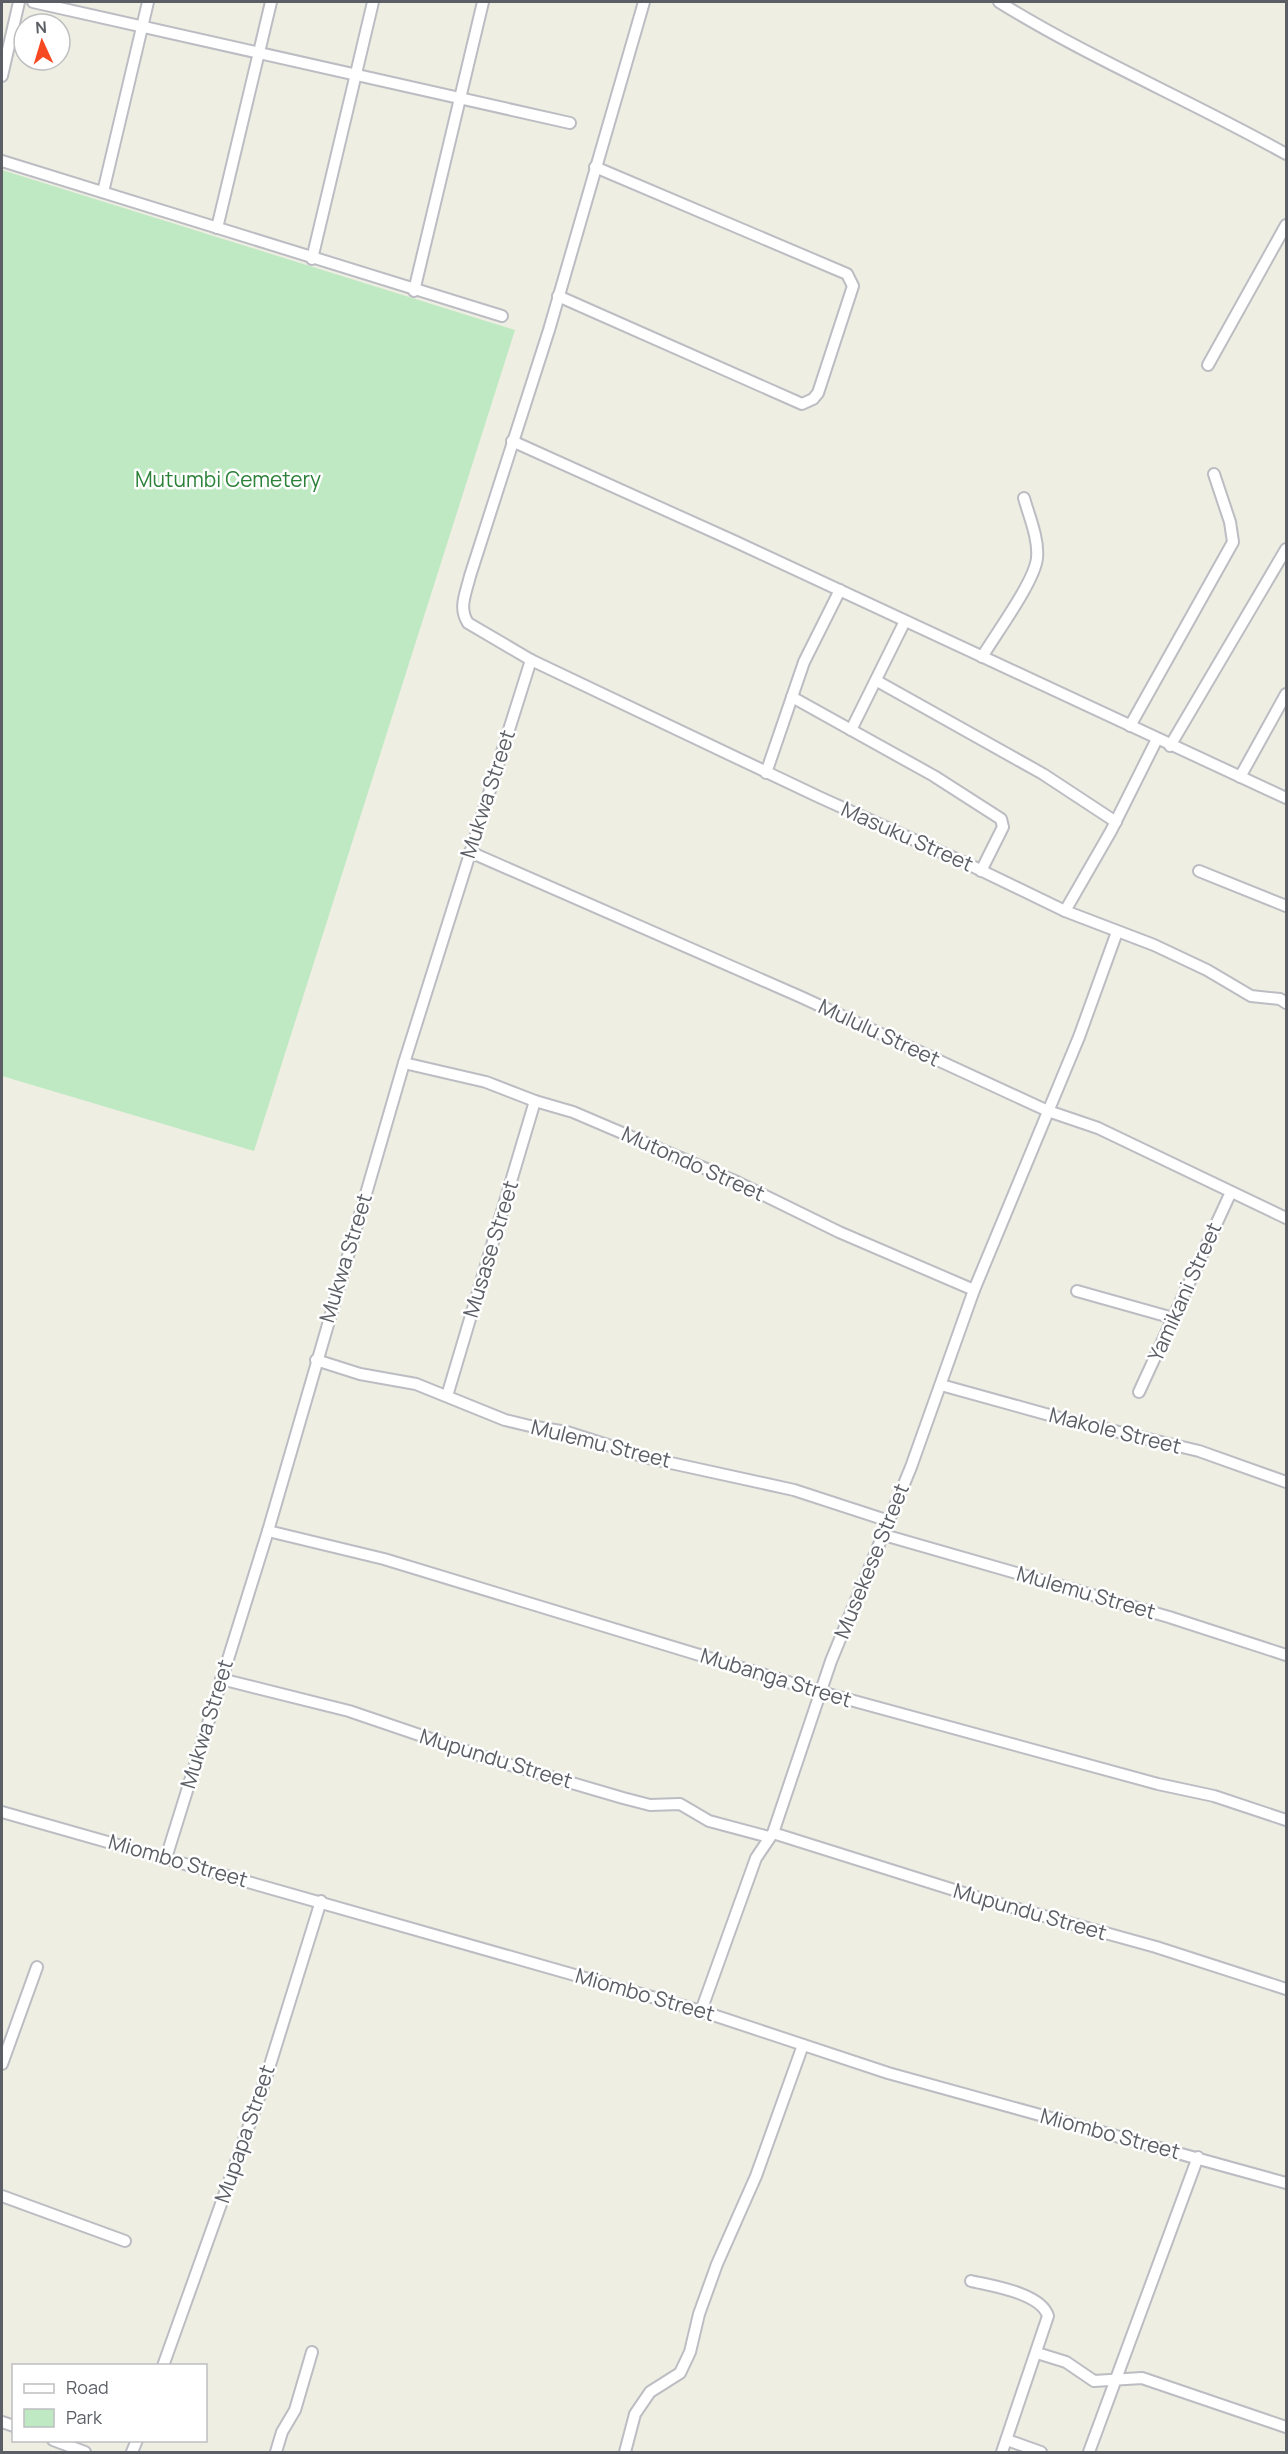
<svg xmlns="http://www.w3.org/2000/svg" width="1288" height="2454" font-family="Manrope,sans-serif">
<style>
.green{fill:#bee9c2}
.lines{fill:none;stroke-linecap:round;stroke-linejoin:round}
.street-casing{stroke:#bbbdc3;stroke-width:14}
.street{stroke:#fff;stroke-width:10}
.labels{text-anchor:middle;stroke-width:5;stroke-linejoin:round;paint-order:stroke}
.park-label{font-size:21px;fill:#2d823a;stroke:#fff}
.street-label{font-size:21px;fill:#5b5f65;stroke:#fff}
</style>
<rect width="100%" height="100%" fill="#efeee3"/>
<!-- green -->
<path class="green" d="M2,170L515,330L254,1151L2,1076Z"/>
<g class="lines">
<defs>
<g id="street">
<path d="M33,2L570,123"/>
<path d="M644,2L549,330L470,576C466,593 458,608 468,623L531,660L819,797L974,867L1065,911L1154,945L1207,970L1251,996L1280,999L1286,1003"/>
<path d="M999,2C1091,59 1192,101 1286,154"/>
<path d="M2,76L19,2"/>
<path d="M2,161L502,316"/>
<path d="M103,192L148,2"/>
<path d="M217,228L271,2"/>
<path d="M312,259L373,2"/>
<path d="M414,291L483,2"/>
<path d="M558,296L802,404L813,399L818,393L853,286L847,274L595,167"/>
<path d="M1208,365L1286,225"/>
<path d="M512,441L734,541L1286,798"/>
<path d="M982,657C995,635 1035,581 1037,558C1039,539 1029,516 1024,498"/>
<path d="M877,681L1043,774L1116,822"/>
<path d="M792,697L934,776L1001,819L1003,827L981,871"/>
<path d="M1130,726L1233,542L1230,522L1214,474"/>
<path d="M851,730L905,621"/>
<path d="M1170,746L1286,549"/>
<path d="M766,773L804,662L840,590"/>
<path d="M1240,777L1286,694"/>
<path d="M470,852L801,997L1048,1111L1098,1128L1286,1218"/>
<path d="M1199,871L1286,906"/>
<path d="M1065,911L1111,831L1157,739"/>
<path d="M404,1063L486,1082L535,1101L573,1112L737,1182L839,1232L974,1290"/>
<path d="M1077,1291L1173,1318"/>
<path d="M316,1360L360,1374L416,1384L505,1420L530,1426L567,1432L648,1458L794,1490L889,1521"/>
<path d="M941,1385L1060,1418L1199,1451L1286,1482"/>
<path d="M1139,1392L1231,1192"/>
<path d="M447,1396L535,1101"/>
<path d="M268,1531L384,1559L821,1692L1158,1784L1214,1796L1286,1820"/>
<path d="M884,1535L1169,1617L1286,1655"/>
<path d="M221,1679L349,1711L490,1759L623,1798L650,1805L680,1804L709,1821L769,1837"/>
<path d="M2,1812L701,2011L888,2073L1286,2183"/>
<path d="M773,1833L986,1900L1156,1947L1286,1989"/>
<path d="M166,1858L268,1531L404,1063L531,660"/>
<path d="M701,2011L756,1858L773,1833L831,1661L911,1467L974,1290L1079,1037L1117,932"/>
<path d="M2,2064L37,1967"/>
<path d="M2,2196L125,2241"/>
<path d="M971,2281C992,2286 1041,2293 1048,2316L1002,2452"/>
<path d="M1037,2353L1066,2362L1094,2381L1142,2378L1286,2427"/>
<path d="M163,2366L265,2081L321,1901"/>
<path d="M2,2422L14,2426"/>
<path d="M53,2440L85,2452"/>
<path d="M1007,2440L1041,2452"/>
<path d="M132,2452L137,2440"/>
<path d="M276,2452L282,2432L295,2410L312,2352"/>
<path d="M625,2452L635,2414L650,2392L680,2373L690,2352L699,2314L717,2264L756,2176L803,2045"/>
<path d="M1089,2452L1198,2157"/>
</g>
</defs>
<!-- street casing -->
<use href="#street" class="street-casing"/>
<!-- street -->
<use href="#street" class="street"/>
</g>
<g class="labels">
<!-- park labels -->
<g class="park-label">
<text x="228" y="487">Mutumbi Cemetery</text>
</g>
<!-- street labels -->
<g class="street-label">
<text transform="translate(488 794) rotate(-72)" y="7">Mukwa Street</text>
<text transform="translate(907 837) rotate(24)" y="7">Masuku Street</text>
<text transform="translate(879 1033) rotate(25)" y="7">Mululu Street</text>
<text transform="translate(693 1164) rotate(24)" y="7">Mutondo Street</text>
<text transform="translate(491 1249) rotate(-73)" y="7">Musase Street</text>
<text transform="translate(346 1258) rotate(-73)" y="7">Mukwa Street</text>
<text transform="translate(1185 1292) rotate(-66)" y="7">Yamikani Street</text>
<text transform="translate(1115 1431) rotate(14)" y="7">Makole Street</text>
<text transform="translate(601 1444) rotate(14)" y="7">Mulemu Street</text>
<text transform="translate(872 1561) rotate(-68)" y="7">Musekese Street</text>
<text transform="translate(1086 1593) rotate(16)" y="7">Mulemu Street</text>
<text transform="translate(776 1678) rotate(17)" y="7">Mubanga Street</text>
<text transform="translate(207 1724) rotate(-73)" y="7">Mukwa Street</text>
<text transform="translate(496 1759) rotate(17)" y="7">Mupundu Street</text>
<text transform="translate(178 1861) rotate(16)" y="7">Miombo Street</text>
<text transform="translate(1030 1912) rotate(16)" y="7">Mupundu Street</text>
<text transform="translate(645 1995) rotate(16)" y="7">Miombo Street</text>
<text transform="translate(245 2134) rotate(-71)" y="7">Mupapa Street</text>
<text transform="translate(1110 2134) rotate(15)" y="7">Miombo Street</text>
</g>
</g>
<!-- border -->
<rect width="1288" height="2454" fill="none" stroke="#5b5f65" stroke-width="6"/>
<!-- legend -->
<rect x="12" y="2364" width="195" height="78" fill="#ffffff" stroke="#bdbfc1" stroke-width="1.5"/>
<rect x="24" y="2384" width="30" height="9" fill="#ffffff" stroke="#bdbfc1" stroke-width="1.5"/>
<text x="66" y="2394" font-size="18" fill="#5b5f65">Road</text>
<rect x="24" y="2409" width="30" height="18" fill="#bee9c2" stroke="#bdbfc1" stroke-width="1.5"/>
<text x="66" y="2424" font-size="18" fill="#5b5f65">Park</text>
<!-- north arrow -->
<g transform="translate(42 42) rotate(356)"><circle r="28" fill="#ffffff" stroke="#bdbfc1" stroke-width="1.5"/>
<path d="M0-4.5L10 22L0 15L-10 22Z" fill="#f64922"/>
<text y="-9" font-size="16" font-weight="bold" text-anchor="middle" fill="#5b5f65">N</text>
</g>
</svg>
